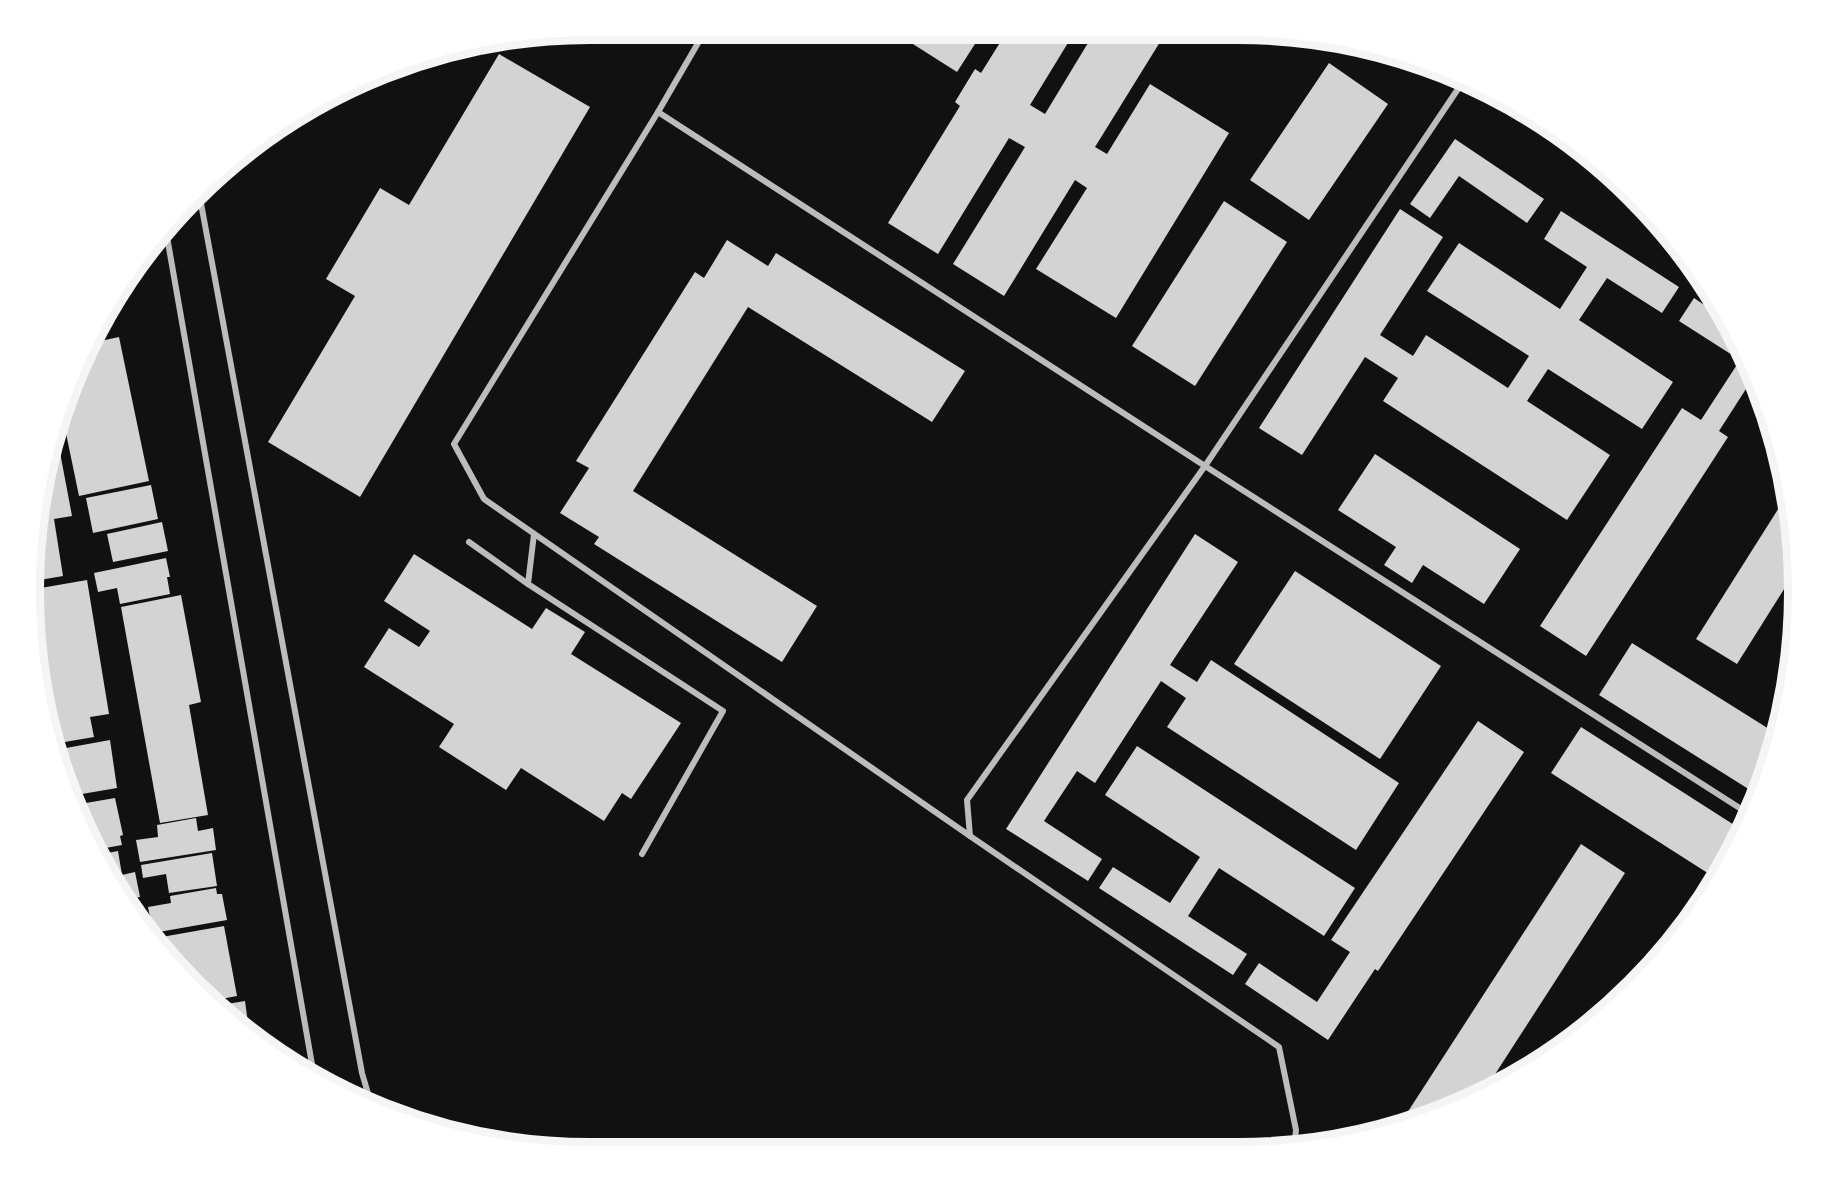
<svg xmlns="http://www.w3.org/2000/svg" width="1828" height="1182" font-family="'Archivo Narrow',sans-serif">
<style>
.building{fill:#d3d3d3}
.lines{fill:none;stroke-linecap:round;stroke-linejoin:round}
.minor{stroke:#bcbcbc;stroke-width:6}
.rim{fill:none;stroke:#f5f5f5;stroke-width:8}
</style>
<rect width="100%" height="100%" fill="#111"/>
<!-- building -->
<g class="building">
<path d="M894,32H908L982,33L957,72Z"/>
<path d="M1006,33H1074L1030,105L1045,114L1094,33L1165,34L1095,147L1107,154L1150,84L1229,133L1116,318L1036,269L1087,188L1075,180L1004,296L953,264L1025,147L1009,138L938,254L888,223L960,106L955,102L975,69L981,73Z"/>
<path d="M499,54L590,107L360,497L268,442L355,296L326,279L380,188L409,205Z"/>
<path d="M1329,63L1388,104L1309,220L1250,180Z"/>
<path d="M1455,139L1544,199L1527,223L1459,176L1430,218L1410,204Z"/>
<path d="M1224,201L1287,242L1195,386L1132,346Z"/>
<path d="M1400,209L1443,237L1380,335L1413,356L1426,335L1508,388L1529,356L1427,291L1459,243L1560,309L1587,267L1544,239L1561,211L1679,287L1662,313L1607,278L1579,320L1673,382L1642,429L1548,369L1527,401L1610,455L1567,520L1383,401L1398,378L1365,357L1302,455L1259,428Z"/>
<path d="M727,240L768,266L776,253L965,371L932,422L748,307L633,491L817,606L782,662L594,544L599,537L560,513L589,468L576,461L695,272L704,278Z"/>
<path d="M1694,298L1725,319L1740,343L1753,378L1719,431L1728,437L1586,656L1540,626L1682,408L1701,420L1740,360L1679,321Z"/>
<path d="M119,337L149,481L79,496L61,409L96,342Z"/>
<path d="M56,431L72,516L54,519L63,576L34,581L31,555Z"/>
<path d="M1375,454L1520,549L1484,604L1423,565L1412,583L1384,565L1396,547L1338,510Z"/>
<path d="M151,485L158,519L93,533L86,498Z"/>
<path d="M1787,495L1797,554L1796,570L1737,664L1696,639Z"/>
<path d="M162,522L168,551L113,562L107,534Z"/>
<path d="M1195,534L1238,562L1170,665L1197,682L1211,660L1399,783L1356,850L1167,727L1186,698L1161,681L1095,783L1077,771L1044,821L1102,859L1088,881L1006,829Z"/>
<path d="M414,554L532,629L546,608L585,632L571,654L681,723L631,799L622,793L604,821L521,768L506,790L439,747L454,724L364,667L389,628L419,647L430,631L384,601Z"/>
<path d="M166,558L170,577H167L170,594L120,604L117,588L98,592L94,573Z"/>
<path d="M1295,571L1441,666L1380,759L1234,664Z"/>
<path d="M87,580L109,714L90,717L94,737L53,744L49,736L35,589Z"/>
<path d="M181,595L201,702L189,705L208,815L160,823L121,607Z"/>
<path d="M1632,643L1777,734L1768,771L1758,795L1599,695Z"/>
<path d="M1478,721L1524,752L1378,971L1375,969L1328,1040L1245,984L1259,963L1317,1002L1350,952L1331,940Z"/>
<path d="M1581,727L1742,830L1723,871L1717,879L1551,773Z"/>
<path d="M110,740L117,788L76,795L55,750Z"/>
<path d="M1137,746L1355,888L1324,936L1219,868L1188,916L1247,954L1233,975L1099,888L1113,867L1170,903L1200,857L1105,795Z"/>
<path d="M115,798L123,835L120,836L122,845L100,849L80,804Z"/>
<path d="M196,818L198,831L213,828L216,850L140,862L136,840L158,837L157,825Z"/>
<path d="M1581,844L1625,873L1481,1096L1398,1127Z"/>
<path d="M118,851L122,875L135,872L140,897L123,900L102,854Z"/>
<path d="M212,853L217,886L169,893L166,874L143,878L141,865Z"/>
<path d="M216,888L217,894H222L227,920L153,933L148,907L171,903L170,896Z"/>
<path d="M224,926L237,996L210,1001L156,938Z"/>
<path d="M245,1001L248,1023L239,1024L221,1013L215,1006Z"/>
</g>
<g class="lines">
<!-- minor -->
<g class="minor">
<path d="M705,31L658,112L454,444L484,499L970,836"/>
<path d="M658,112L1205,466L1749,814"/>
<path d="M200,198L362,1073L372,1107"/>
<path d="M166,231L313,1070"/>
<path d="M534,534L528,584L723,711L642,854"/>
<path d="M469,542L528,584"/>
<path d="M1294,1147L1296,1130L1279,1047L970,836L967,800L1205,466L1464,80"/>
</g>
</g>
<!-- crop -->
<path d="M0 0H1828V1182H0ZM590 40H1238A550 550 0 0 1 1788 590V592A550 550 0 0 1 1238 1142H590A550 550 0 0 1 40 592V590A550 550 0 0 1 590 40Z" fill="#fff" fill-rule="evenodd"/>
<path class="rim" d="M590 40H1238A550 550 0 0 1 1788 590V592A550 550 0 0 1 1238 1142H590A550 550 0 0 1 40 592V590A550 550 0 0 1 590 40Z"/>
</svg>
